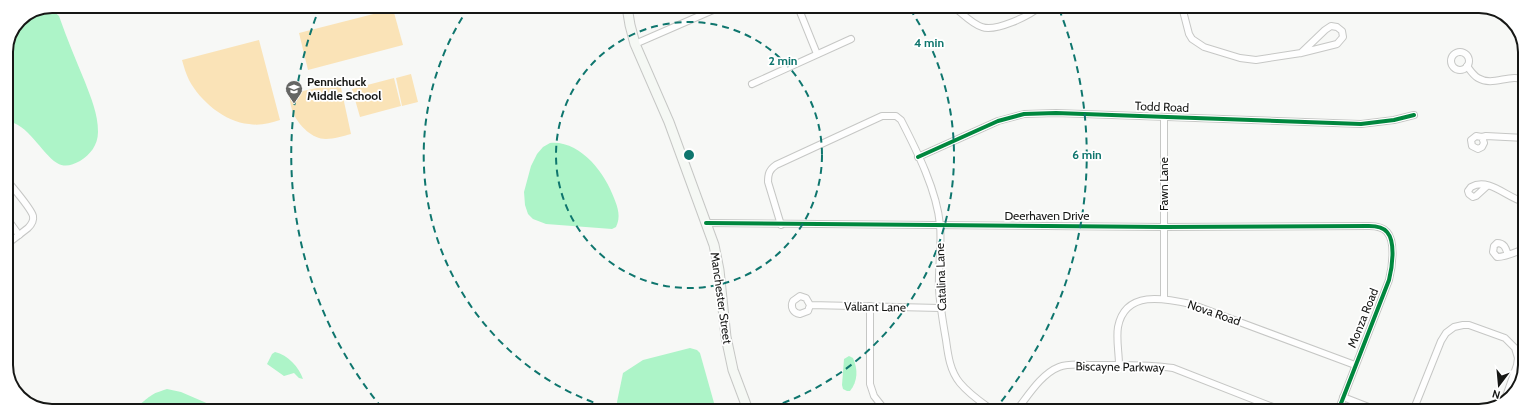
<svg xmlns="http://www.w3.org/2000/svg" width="1531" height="417" font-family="Cabin,sans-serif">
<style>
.green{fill:#fae3b7}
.water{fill:#adf4c8}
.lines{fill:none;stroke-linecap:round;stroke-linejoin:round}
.street-casing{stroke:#c6c7c5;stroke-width:8}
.secondary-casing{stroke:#c6c7c5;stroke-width:11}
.street{stroke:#fefefe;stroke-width:6}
.secondary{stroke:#f5f8f4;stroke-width:9}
.cycleway-casing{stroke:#fff;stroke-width:6}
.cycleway{stroke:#00873e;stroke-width:4}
.ring{fill:none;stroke:#0f766e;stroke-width:2;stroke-dasharray:7 5}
.labels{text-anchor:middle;stroke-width:3.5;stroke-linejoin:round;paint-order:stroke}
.poi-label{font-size:12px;font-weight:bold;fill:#161715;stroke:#fff;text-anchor:start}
.street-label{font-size:12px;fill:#161715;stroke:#fff}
.rim{fill:none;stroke:#161715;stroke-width:2}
.centre{fill:#0f766e;stroke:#fff;stroke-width:2}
.ring-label{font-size:12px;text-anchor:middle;font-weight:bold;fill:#0f766e;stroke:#fff;stroke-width:3.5;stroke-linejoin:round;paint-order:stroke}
</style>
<rect width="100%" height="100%" fill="#f7f8f6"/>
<!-- green -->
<g class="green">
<path d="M393,9L403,45L308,70L299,33Z"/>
<path d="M259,40L280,120C270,123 260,126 249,124C225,122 200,101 189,80C186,74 184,67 182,60Z"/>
<path d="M411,74L418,102L402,106L396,78Z"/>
<path d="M394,78L401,106L360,117L352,89Z"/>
<path d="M340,83L351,134C343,136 334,139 326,139C312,139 300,126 294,115C291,109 290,101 289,94Z"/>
</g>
<!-- water -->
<g class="water">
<path d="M43,10H52L59,16C67,39 76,60 85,82C91,98 98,114 98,132C98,145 90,155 80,161C72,165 65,168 57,163C41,153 28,123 6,121V52L20,19Z"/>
<path d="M550,143C580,140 605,173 614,198C618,208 621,217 616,227L612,229L546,224L533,219L528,214L525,205L524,192L531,166L537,154L543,147Z"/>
<path d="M690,348L697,350L700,353L716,410H618L617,402L623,373L643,360Z"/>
<path d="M275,352C288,355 299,367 303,379L299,378L294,373L284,376L267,364L272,354Z"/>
<path d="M849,356L853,358C858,369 858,381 850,391H847L843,389L842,385L844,359Z"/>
<path d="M167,389L181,392L218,408H227L230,410H97C107,401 116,409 127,408C140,408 142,401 152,395C156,392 162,391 167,389Z"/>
</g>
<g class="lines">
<defs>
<g id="street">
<path d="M798,7L817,54"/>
<path d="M954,7C963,14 972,24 982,27C995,32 1030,16 1039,7"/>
<path d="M1182,7L1189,34L1192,39L1204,47L1240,58L1256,60L1301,53L1337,44L1343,37L1342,31L1337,27L1331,26L1325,30L1301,53"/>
<path d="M635,44L720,7"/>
<circle cx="1460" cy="61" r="9"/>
<path d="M1467,66C1470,70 1473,75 1478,78C1493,87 1510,73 1525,80"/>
<path d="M752,84L851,39"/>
<path d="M1164,117V298"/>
<path d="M1482,137L1484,143L1482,147L1478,149L1472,146L1471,140L1476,136L1482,137L1486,136L1525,138"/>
<path d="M918,157L998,121L1024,114L1056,113L1361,124L1394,120L1414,115"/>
<path d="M6,179C12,187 31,208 33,216C34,221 32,224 28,228L6,245"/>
<path d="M1487,186L1476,196L1473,197L1469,194L1468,191L1471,187C1489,177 1507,198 1524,202"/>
<path d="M6,217L19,235"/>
<path d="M706,223L1164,227L1369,226C1375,226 1383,227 1387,232C1396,242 1392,268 1389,280L1338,411"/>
<path d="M781,225L768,182C768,174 769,170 776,165L882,116H896L901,120C917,151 937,191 940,225C942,246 938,268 939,289C940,306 943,323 946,340C948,355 950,371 960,383C969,394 981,402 992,410"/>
<path d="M1508,255C1506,249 1505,243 1497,243L1494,246L1493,252L1497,257C1506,257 1516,252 1524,249"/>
<path d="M810,305L806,298L800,296L793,301C790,307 793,313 800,314L808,311L810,305L940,308"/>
<path d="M870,306V384L874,396L885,410"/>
<path d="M1119,365C1119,353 1116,339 1118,327C1125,290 1164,298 1191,304L1355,365"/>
<path d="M1343,397L1379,411"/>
<path d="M1016,411C1028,396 1041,374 1059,367C1069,363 1083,365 1093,365C1120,365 1147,364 1173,368L1283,411"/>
<path d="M1413,411L1441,341L1446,333L1454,327L1463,325H1469L1505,338L1515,348L1518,358L1517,365L1504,402"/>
</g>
<path id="secondary" d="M627,7L630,25L635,44L669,122L714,245L719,270L726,337L733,370L748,410"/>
</defs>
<!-- street casing -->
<use href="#street" class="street-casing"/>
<!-- secondary casing -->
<use href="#secondary" class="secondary-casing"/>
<!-- street -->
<use href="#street" class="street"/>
<!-- secondary -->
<use href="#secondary" class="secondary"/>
<defs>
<g id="cycleway">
<path d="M918,157L998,121L1024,114L1056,113L1361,124L1394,120L1414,115"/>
<path d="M706,223L1164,227L1369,226C1375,226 1383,227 1387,232C1396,242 1392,268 1389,280L1338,411"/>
</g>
</defs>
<!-- cycleway casing -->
<use href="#cycleway" class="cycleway-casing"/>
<!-- cycleway -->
<use href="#cycleway" class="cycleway"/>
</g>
<!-- distance rings -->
<g class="ring">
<circle cx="689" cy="155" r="133"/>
<path d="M616 410A265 265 0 0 1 469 7M910 9A265 265 0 0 1 762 410"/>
<path d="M382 408A398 398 0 0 1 319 9M1059 9A398 398 0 0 1 996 408"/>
</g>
<!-- icons -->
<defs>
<symbol id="school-pin" viewBox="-11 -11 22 30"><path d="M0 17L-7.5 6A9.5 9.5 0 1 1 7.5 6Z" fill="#656664" stroke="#fff"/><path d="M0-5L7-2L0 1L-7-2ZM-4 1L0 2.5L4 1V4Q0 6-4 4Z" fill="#fff"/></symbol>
</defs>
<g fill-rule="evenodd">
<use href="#school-pin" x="284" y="79" width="20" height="27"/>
</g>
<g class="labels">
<!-- poi labels -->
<g class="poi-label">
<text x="307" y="86">Pennichuck<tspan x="307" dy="14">Middle School</tspan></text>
</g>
<!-- street labels -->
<g class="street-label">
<text transform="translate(1162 107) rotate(2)" y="4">Todd Road</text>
<text transform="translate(1164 184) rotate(-90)" y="4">Fawn Lane</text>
<text x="1047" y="220">Deerhaven Drive</text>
<text transform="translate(941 277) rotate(-92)" y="4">Catalina Lane</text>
<text transform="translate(721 298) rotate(82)" y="4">Manchester Street</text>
<text transform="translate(875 307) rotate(1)" y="4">Valiant Lane</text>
<text transform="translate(1214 313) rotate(19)" y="4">Nova Road</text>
<text transform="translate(1363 318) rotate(-68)" y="4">Monza Road</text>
<text transform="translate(1120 367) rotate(1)" y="4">Biscayne Parkway</text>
</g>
</g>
<!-- crop -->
<path d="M0 0H1531V417H0ZM52 13H1479A39 39 0 0 1 1518 52V365A39 39 0 0 1 1479 404H52A39 39 0 0 1 13 365V52A39 39 0 0 1 52 13Z" fill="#fff" fill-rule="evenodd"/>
<path class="rim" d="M52 13H1479A39 39 0 0 1 1518 52V365A39 39 0 0 1 1479 404H52A39 39 0 0 1 13 365V52A39 39 0 0 1 52 13Z"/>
<circle cx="689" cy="155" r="6" class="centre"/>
<g class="ring-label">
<text x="929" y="47">4 min</text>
<text x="783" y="65">2 min</text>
<text x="1087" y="159">6 min</text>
</g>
<!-- north arrow -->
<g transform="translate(1499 385) rotate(196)" stroke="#ffffff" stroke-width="3" paint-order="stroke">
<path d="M0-3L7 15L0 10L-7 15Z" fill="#161715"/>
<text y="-6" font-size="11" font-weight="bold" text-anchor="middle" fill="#161715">N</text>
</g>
</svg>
